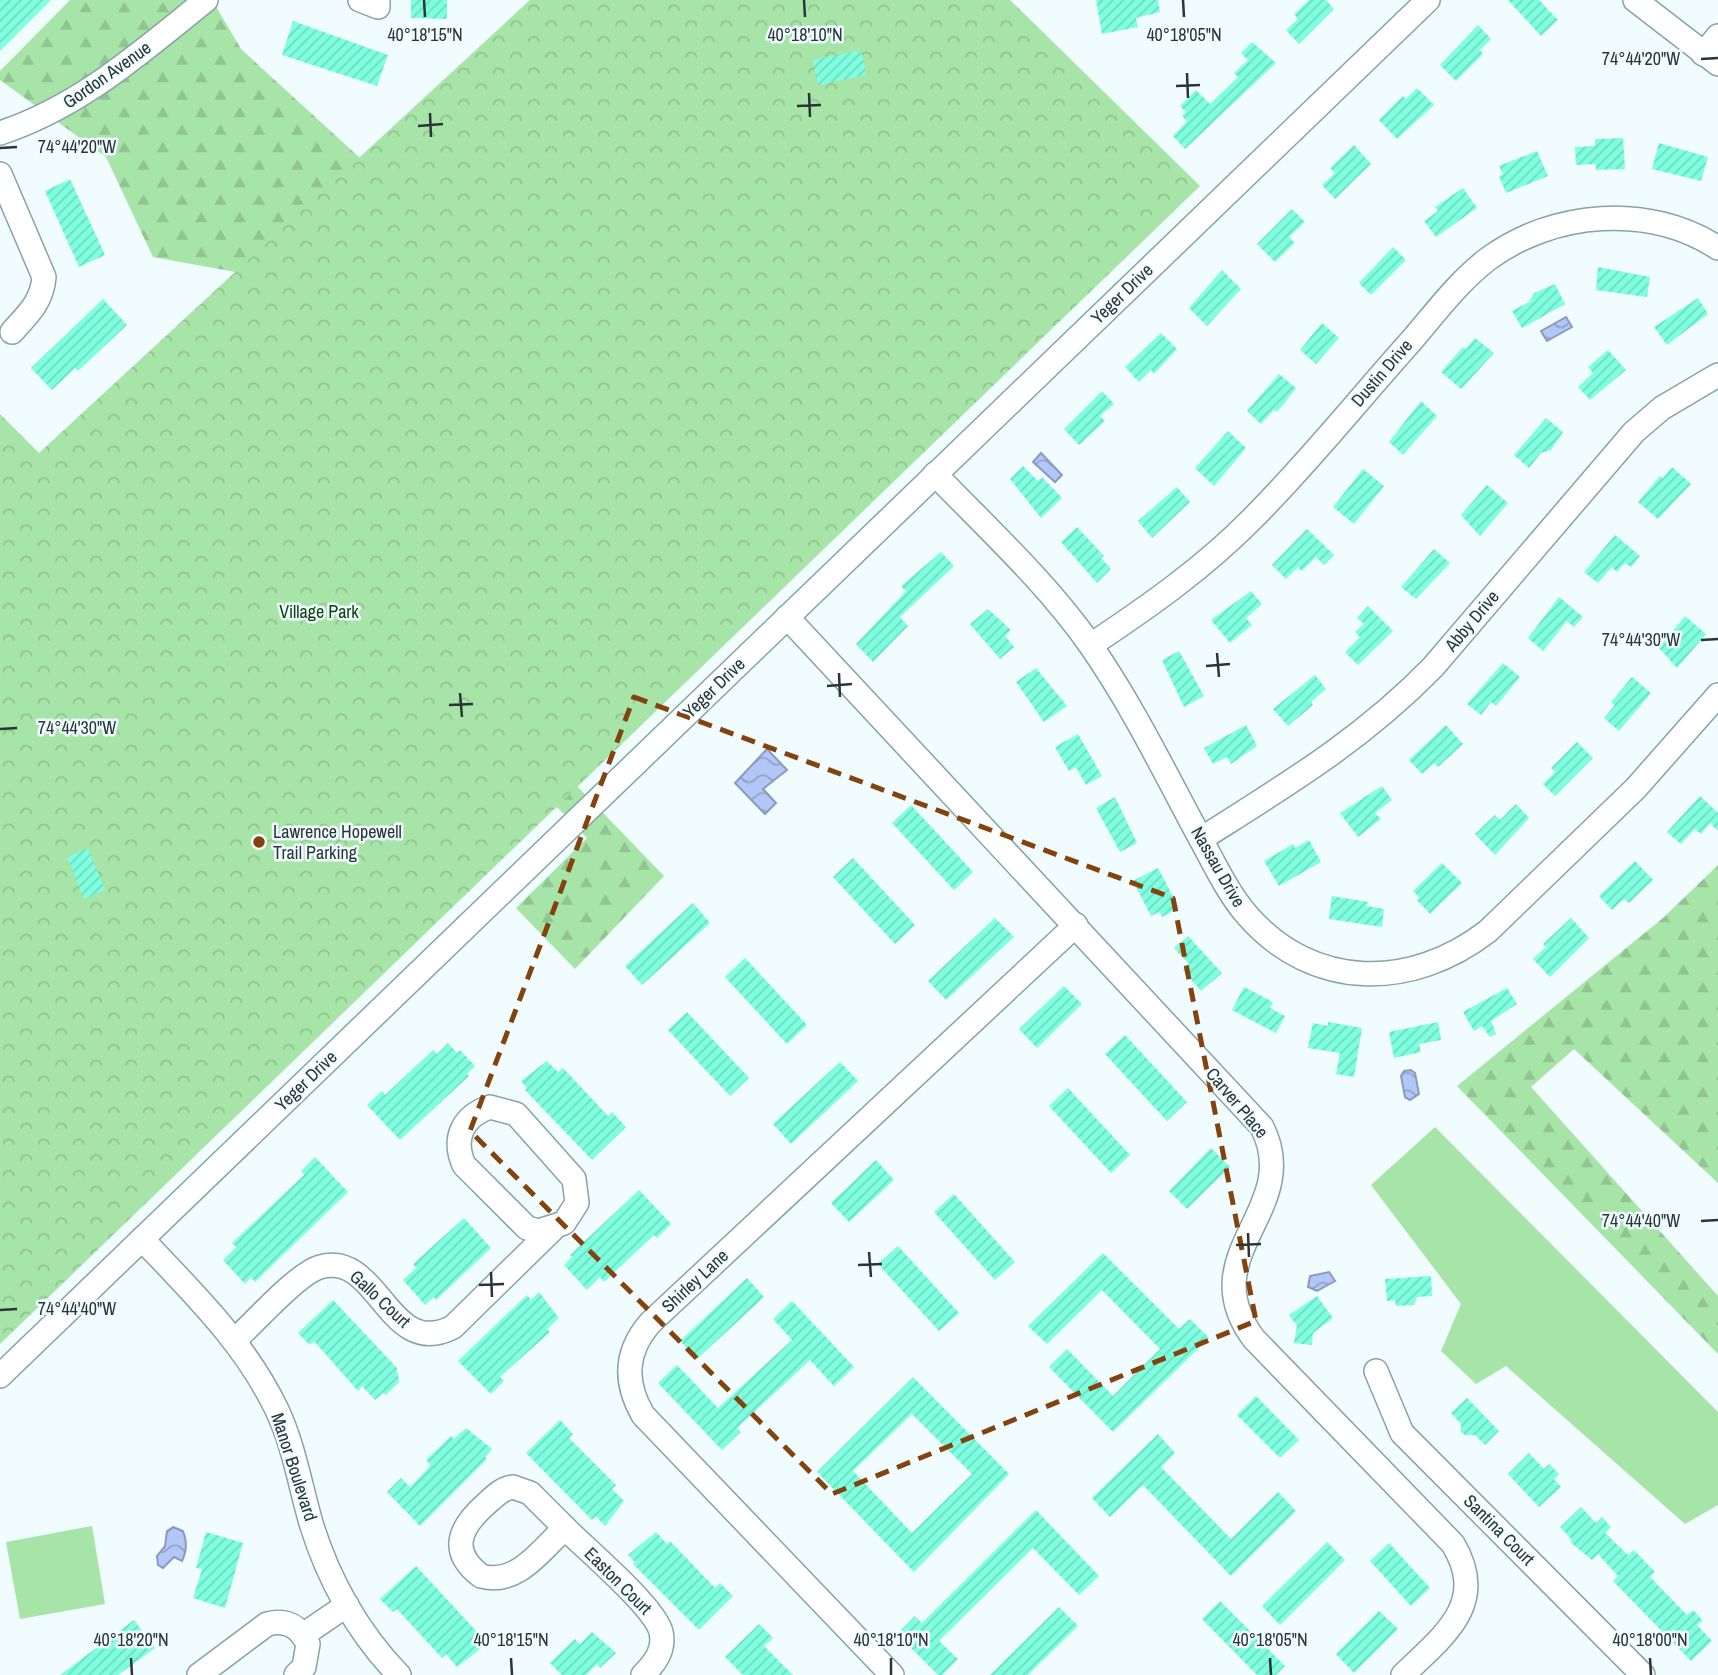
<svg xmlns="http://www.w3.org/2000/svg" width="1718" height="1675" font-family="'Archivo Narrow',sans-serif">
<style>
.grass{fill:#a7e4a7}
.forest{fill:url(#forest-firs)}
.park{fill:url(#park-crowns)}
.water{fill:url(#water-waves);stroke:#899abe;stroke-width:2}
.building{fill:url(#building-hatch);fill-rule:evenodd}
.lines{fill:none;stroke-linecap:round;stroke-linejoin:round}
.minor-casing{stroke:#86a3a7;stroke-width:26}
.minor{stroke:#fff;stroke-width:23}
.marked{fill:none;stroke:#83420e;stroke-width:5;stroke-dasharray:14 9;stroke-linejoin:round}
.ticks{fill:none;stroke:#293536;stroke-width:2.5}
.poi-dot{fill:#83420e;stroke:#f0fcfe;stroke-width:2.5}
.labels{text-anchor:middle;stroke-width:5;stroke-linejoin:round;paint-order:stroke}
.street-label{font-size:18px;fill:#293536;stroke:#f0fcfe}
.park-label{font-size:18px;fill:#0f4213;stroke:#f0fcfe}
.poi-label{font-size:18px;fill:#293536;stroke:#f0fcfe;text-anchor:start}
.ticks-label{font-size:18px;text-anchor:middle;fill:#293536;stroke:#f0fcfe;stroke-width:5;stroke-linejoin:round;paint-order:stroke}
</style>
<defs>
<pattern id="forest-firs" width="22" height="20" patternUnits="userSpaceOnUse" patternTransform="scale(1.75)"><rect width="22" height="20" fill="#a7e4a7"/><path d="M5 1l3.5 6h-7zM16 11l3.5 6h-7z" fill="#90c490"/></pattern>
<pattern id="park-crowns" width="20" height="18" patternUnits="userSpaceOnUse" patternTransform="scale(1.75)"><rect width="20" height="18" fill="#a7e4a7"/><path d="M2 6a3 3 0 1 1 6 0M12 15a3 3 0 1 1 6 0" fill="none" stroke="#90c490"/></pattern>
<pattern id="water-waves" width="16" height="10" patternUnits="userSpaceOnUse" patternTransform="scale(1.75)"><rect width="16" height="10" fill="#b2c6f8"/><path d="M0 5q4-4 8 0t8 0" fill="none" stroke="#91a2ca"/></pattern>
<pattern id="building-hatch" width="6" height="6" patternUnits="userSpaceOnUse" patternTransform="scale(1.75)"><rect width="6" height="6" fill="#7fffdf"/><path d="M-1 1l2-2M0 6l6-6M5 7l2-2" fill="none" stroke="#6edbc0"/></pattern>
</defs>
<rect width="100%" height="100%" fill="#f0fcfe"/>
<!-- grass -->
<g class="grass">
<path d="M1435,1127L1718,1412V1505L1685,1524L1506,1366L1476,1384L1441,1351L1461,1304L1371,1185Z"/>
<path d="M92,1526L105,1604L20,1619L6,1542Z"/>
</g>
<!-- forest -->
<g class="forest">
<path d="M70,0H212L241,49L360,158L576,785L664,876L575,969L516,908L587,838L558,808L533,798L241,273L153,257L106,157L0,80V71Z"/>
<path d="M1718,865V1183L1574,1049L1531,1087L1718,1296V1354L1457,1086L1663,918Z"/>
</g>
<!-- park -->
<path class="park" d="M530,0H1010L1200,186L0,1344V414L39,453Z"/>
<!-- water -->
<g class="water">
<path d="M1566,317L1572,327L1547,341L1541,331Z"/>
<path d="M1041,453L1062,475L1055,482L1033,462Z"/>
<path d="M767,749L787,770L763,789L776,803L765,814L735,783Z"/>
<path d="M1411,1070L1415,1073L1419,1094L1410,1100L1405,1097L1401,1076L1404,1071Z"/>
<path d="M1329,1272L1335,1281L1317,1291L1308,1287L1310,1276Z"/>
<path d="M173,1527L183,1531C187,1542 187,1550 182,1561L174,1557L163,1568L158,1565L157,1556L165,1546L167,1531Z"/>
</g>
<!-- building -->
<g class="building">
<path d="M0,0H51L0,51Z"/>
<path d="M411,0H447V19L411,18Z"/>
<path d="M1096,0H1158L1160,12L1136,18L1138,27L1102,34Z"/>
<path d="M1309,0H1326L1334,9L1299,44L1286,30L1298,19L1294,14Z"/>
<path d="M1508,0H1539L1558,20L1541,36Z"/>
<path d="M293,21L388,55L377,86L282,55Z"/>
<path d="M1478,25L1491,39L1480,50L1483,54L1456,81L1440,65Z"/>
<path d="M1252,42L1276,63L1185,149L1173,136L1187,121L1182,116L1186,112L1180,106L1196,90L1210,104L1238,77L1234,73L1248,60L1241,53Z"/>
<path d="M861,50L866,75L818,85L813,60Z"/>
<path d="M1417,88L1434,105L1397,139L1379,120L1403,96L1406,99Z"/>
<path d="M1623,138L1625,169L1596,170V164L1576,165L1575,147L1595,146V139Z"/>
<path d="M1659,143L1708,157L1701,181L1652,169Z"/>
<path d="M1354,145L1371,164L1335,199L1322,185L1335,173L1330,168Z"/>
<path d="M1537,151L1548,176L1506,193L1499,176L1503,174L1499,166Z"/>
<path d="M70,179L105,255L79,267L45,191Z"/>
<path d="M1463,188L1477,208L1436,237L1424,221L1438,211L1435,207Z"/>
<path d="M1292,209L1305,222L1289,237L1295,243L1275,262L1257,244Z"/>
<path d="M1393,247L1406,260L1371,295L1359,283Z"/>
<path d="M1598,267L1650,277L1647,297L1596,290Z"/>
<path d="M1222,270L1241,289L1207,326L1189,308Z"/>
<path d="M1555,284L1565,304L1522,328L1512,311L1529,302L1534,293Z"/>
<path d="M1698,298L1708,314L1667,345L1654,327Z"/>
<path d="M103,299L127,325L78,371L75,368L52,390L31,368Z"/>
<path d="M1322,323L1339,338L1316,364L1300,350Z"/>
<path d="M1161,333L1177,349L1154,374L1151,370L1139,382L1125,367Z"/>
<path d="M1475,338L1494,353L1461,389L1441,372L1463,347L1466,349Z"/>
<path d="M1608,350L1626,370L1590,400L1578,387L1593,373L1588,367Z"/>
<path d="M1279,374L1296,388L1283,405L1276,412L1274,410L1261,424L1247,411Z"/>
<path d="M1102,391L1114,404L1100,416L1105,421L1079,445L1064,429Z"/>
<path d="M1421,401L1437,416L1403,455L1389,442Z"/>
<path d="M1546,418L1563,432L1551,450L1541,453L1529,468L1514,455Z"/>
<path d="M1228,431L1246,448L1214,486L1195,468Z"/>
<path d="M1023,466L1038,481L1042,477L1062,498L1041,518L1010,479Z"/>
<path d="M1672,467L1691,484L1658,519L1638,502L1660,476L1663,478Z"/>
<path d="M1363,469L1384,486L1354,524L1333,507Z"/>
<path d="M1487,485L1508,503L1480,536L1461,515Z"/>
<path d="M1177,487L1190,502L1152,538L1138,521Z"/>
<path d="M1077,527L1104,556L1101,558L1111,569L1097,583L1061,542Z"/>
<path d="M1307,529L1334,555L1324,565L1316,557L1302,571L1298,567L1286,579L1272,565Z"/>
<path d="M1615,535L1640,556L1631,567L1625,563L1617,572L1612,567L1598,583L1584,572Z"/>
<path d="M1434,549L1450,563L1416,599L1401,587Z"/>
<path d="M941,552L954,566L900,617L908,626L873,662L856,644L906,591L901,586Z"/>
<path d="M1251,591L1262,604L1246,618L1252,625L1230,643L1211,620Z"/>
<path d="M1559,597L1583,617L1574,627L1567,621L1543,651L1528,638Z"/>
<path d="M1368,606L1393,631L1358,665L1345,652L1360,637L1355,632L1364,624L1357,618Z"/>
<path d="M988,609L1011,630L1005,636L1014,647L1000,659L970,624Z"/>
<path d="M1685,616L1706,634L1677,668L1659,648Z"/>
<path d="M1179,651L1204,696L1184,707L1162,660Z"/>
<path d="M1503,663L1520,677L1496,706L1491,702L1481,715L1467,704Z"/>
<path d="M1036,668L1067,706L1044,722L1016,682Z"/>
<path d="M1315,675L1326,689L1311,702L1313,705L1288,726L1273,709Z"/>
<path d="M1632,677L1651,693L1619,731L1604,718L1615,705L1611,702Z"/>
<path d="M1246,725L1257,746L1231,764L1227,757L1213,764L1204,748Z"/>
<path d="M1446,725L1463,744L1438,767L1434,763L1422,774L1409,760Z"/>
<path d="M1078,734L1102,776L1086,785L1076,767L1069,771L1055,747Z"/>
<path d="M1577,742L1593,758L1555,796L1543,784L1555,772L1551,768Z"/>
<path d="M1382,786L1392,800L1375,813L1381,819L1358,837L1340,813Z"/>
<path d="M1700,796L1718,813V831L1710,823L1701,834L1695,829L1681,844L1667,832Z"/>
<path d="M1115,797L1137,843L1120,852L1096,808Z"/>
<path d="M1516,804L1529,818L1495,855L1475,834L1495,815L1500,820Z"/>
<path d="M911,805L973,872L954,890L892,823Z"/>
<path d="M1309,840L1321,862L1279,886L1264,861L1293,844L1295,848Z"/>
<path d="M88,848L105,890L84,899L67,857Z"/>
<path d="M853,858L915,925L895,944L833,877Z"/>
<path d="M1635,861L1653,880L1629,903L1624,899L1612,910L1599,896Z"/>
<path d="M1442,863L1462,883L1430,914L1417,900L1419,897L1413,891Z"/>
<path d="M1158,868L1179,908L1162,917L1159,912L1151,916L1133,881Z"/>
<path d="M1332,896L1368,902L1367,906L1384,909L1382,927L1329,919Z"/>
<path d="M693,903L710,923L642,985L625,966Z"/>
<path d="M995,918L1014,937L946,1000L928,981Z"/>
<path d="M1571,918L1589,938L1550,977L1533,959L1546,947L1543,944Z"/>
<path d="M1188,936L1222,973L1201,991L1183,970L1189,964L1174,948Z"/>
<path d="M745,958L807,1025L787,1044L725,977Z"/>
<path d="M1064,986L1082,1004L1037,1048L1019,1029Z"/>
<path d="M1244,987L1273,1002L1270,1008L1285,1016L1276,1033L1232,1010Z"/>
<path d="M1507,988L1517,1004L1491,1021L1496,1034L1490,1037L1482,1026L1474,1031L1463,1012Z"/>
<path d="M687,1012L749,1078L730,1096L668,1030Z"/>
<path d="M1328,1022L1362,1028L1354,1077L1336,1074L1340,1053L1308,1048L1313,1023L1328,1026Z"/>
<path d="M1438,1022L1441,1040L1419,1044L1421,1052L1394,1058L1389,1032Z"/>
<path d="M1125,1035L1187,1102L1167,1121L1105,1054Z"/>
<path d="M448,1043L457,1053L460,1050L475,1066L467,1074L469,1076L400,1140L367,1105L382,1091L385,1095L433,1050L437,1054Z"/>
<path d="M547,1061L558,1072L563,1068L608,1116L612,1112L626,1127L592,1160L525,1090L527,1088L521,1081Z"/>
<path d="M840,1062L858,1081L791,1144L773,1124Z"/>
<path d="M1068,1088L1130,1155L1111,1173L1049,1106Z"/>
<path d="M1211,1148L1230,1167L1187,1209L1169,1191Z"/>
<path d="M315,1157L348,1192L255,1282L251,1277L245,1284L223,1260L236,1247L232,1243L304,1175L301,1171Z"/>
<path d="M876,1160L894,1180L849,1222L831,1203Z"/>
<path d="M639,1190L671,1224L657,1238L654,1235L604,1282L600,1277L587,1290L564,1265L572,1257L570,1255Z"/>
<path d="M954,1194L1015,1262L995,1280L934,1212Z"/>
<path d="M464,1218L491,1248L436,1300L434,1297L425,1305L403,1280L416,1268L413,1264Z"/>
<path d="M898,1246L959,1313L939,1331L878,1264Z"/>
<path d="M1103,1253L1179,1329L1190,1319L1209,1338L1113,1432L1049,1367L1067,1349L1113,1396L1160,1349L1102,1290L1047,1344L1028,1326Z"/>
<path d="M1431,1276L1432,1296L1417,1297L1414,1305L1396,1306L1395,1300L1387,1301L1385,1279Z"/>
<path d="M747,1278L764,1297L697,1359L680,1341Z"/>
<path d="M539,1292L559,1318L547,1329L550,1332L500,1377L504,1381L491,1394L458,1361L527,1295L531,1300Z"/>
<path d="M1317,1296L1333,1318L1313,1333L1312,1345L1294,1343L1297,1326L1289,1315Z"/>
<path d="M333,1300L397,1368L399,1382L386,1395L383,1393L375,1400L362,1386L358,1391L314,1341L310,1345L298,1333Z"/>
<path d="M792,1301L854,1367L834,1386L810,1360L737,1428L741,1432L722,1450L658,1383L677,1365L718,1408L792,1340L773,1319Z"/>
<path d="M913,1377L1009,1474L914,1572L817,1472ZM912,1414L972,1474L912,1533L853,1471Z"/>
<path d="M1256,1396L1299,1440L1280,1458L1237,1415Z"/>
<path d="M1467,1398L1499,1431L1485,1445L1475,1435H1465L1461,1432V1424L1451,1413Z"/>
<path d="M560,1420L573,1434L569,1438L616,1485L612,1489L624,1501L605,1526L596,1516L592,1520L526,1453Z"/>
<path d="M466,1428L492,1449L485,1457L487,1459L420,1526L387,1492L401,1478L410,1487L431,1465L426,1460L451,1436L454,1439Z"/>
<path d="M1158,1434L1175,1453L1161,1467L1231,1539L1278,1492L1296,1511L1231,1576L1143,1485L1110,1517L1092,1498Z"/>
<path d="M1529,1453L1544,1469L1549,1464L1559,1474L1554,1479L1561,1487L1539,1507L1508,1474Z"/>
<path d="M1581,1507L1596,1523L1602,1517L1611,1527L1605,1533L1628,1555L1634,1550L1655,1572L1650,1577L1687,1615L1693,1610L1703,1621L1697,1625L1712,1641L1691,1661L1613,1581L1618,1576L1598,1554L1592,1560L1570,1542L1572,1540L1560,1527Z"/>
<path d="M1036,1510L1099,1576L1079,1595L1033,1548L939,1641L958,1659L942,1675H938L897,1634L915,1616L922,1623Z"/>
<path d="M206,1532L243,1543L225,1608L193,1598L202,1569L196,1568Z"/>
<path d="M656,1532L667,1544L670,1541L715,1588L720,1583L733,1596L699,1630L633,1564L635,1562L628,1555Z"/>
<path d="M1327,1542L1345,1560L1280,1625L1262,1606Z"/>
<path d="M1389,1543L1430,1588L1411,1606L1370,1561Z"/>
<path d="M416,1566L479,1634L476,1638L484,1646L457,1667L446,1654L442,1658L397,1609L393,1612L380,1599Z"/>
<path d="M1220,1601L1285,1666L1276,1675H1257L1202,1619Z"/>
<path d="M1059,1607L1078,1626L1028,1675H990Z"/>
<path d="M1379,1611L1398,1629L1354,1673L1336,1654Z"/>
<path d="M134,1620L155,1648L118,1675H60Z"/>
<path d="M759,1624L773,1638L764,1646L793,1675H743L725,1657Z"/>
<path d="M592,1632L616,1653L600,1668L597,1664L586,1675H562L550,1663L575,1639L580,1644Z"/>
</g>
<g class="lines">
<defs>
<g id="minor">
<path d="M360,0L378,7V0"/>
<path d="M1635,0L1718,64"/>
<path d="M1703,54L1718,36"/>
<path d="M0,133C80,107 141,52 206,0"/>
<path d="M0,174L44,277C42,302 28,314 12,332"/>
<path d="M935,474C988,529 1047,583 1091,646C1132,705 1164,771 1198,834C1213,861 1227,892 1247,915C1313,991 1412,990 1488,931L1636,788L1718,695"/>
<path d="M787,617L1262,1127C1304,1210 1190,1254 1254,1339L1453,1544C1489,1604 1443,1636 1403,1675"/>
<path d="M1091,645C1148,607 1204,568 1253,518C1309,462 1359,399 1412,340C1436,312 1459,281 1488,259C1553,211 1649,203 1718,248"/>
<path d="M1201,839C1286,785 1362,740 1433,667L1634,432L1662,408L1718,375"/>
<path d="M490,1107L516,1114L574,1179L577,1203L564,1223L539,1231L527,1228L464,1165C452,1138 463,1116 490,1107Z"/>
<path d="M142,1239C193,1293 245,1343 277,1410C294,1446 300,1485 311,1523C328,1579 358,1633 399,1675"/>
<path d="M235,1340C254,1323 298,1273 320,1267C379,1250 388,1361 453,1327L553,1229"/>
<path d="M1376,1371L1402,1433L1643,1675"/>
<path d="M0,1376L1428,0"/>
<path d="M513,1487L530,1493L565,1528C540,1551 517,1586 481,1576C448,1551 460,1527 486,1504C495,1496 501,1489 513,1487Z"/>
<path d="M565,1528C586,1549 655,1607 661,1632C665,1650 655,1663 643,1675"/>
<path d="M303,1635L347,1605"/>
<path d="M199,1675L267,1624C286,1619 299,1626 308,1644L304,1667L296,1675"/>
<path d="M892,1675L643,1415C624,1382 625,1352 650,1323L1076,925"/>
</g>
</defs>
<!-- minor casing -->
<use href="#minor" class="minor-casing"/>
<!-- minor -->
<use href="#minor" class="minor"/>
</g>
<!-- marked area -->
<path class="marked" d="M634,697L1173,898L1256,1321L832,1494L470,1131Z"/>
<!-- ticks -->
<path class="ticks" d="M424,0L425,17M804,0L805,17M1183,0L1184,17M1701,59L1718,58M1187,73L1188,98M1176,86L1200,85M809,93L810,117M797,106L821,105M430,113L431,137M418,126L443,124M0,148L17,147M1701,640L1718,639M1217,653L1219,677M1206,666L1230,664M839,673L840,697M827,686L852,684M460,693L462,717M449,705L473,704M0,729L17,728M1701,1221L1718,1220M1248,1233L1249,1257M1236,1245L1261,1244M869,1252L871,1277M858,1265L882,1264M491,1272L492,1297M479,1285L504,1284M0,1310L17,1309M131,1658L132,1675M511,1658L512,1675M891,1658V1675M1270,1658L1271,1675M1650,1658L1651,1675"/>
<!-- markers -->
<circle class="poi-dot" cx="259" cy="842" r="7"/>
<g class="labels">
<!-- street labels -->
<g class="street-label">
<text transform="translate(107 75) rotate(-35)" y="6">Gordon Avenue</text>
<text transform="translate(1122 294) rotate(-44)" y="6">Yeger Drive</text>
<text transform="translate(1382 373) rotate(-49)" y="6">Dustin Drive</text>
<text transform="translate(1472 621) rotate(-50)" y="6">Abby Drive</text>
<text transform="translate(714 688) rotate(-44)" y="6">Yeger Drive</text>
<text transform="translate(1218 867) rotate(60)" y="6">Nassau Drive</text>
<text transform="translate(306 1081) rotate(-44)" y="6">Yeger Drive</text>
<text transform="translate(1237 1103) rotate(50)" y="6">Carver Place</text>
<text transform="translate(695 1281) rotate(-43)" y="6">Shirley Lane</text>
<text transform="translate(380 1299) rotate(43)" y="6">Gallo Court</text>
<text transform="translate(294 1467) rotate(72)" y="6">Manor Boulevard</text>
<text transform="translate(1499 1530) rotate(45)" y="6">Santina Court</text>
<text transform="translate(618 1581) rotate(45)" y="6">Easton Court</text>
</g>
<!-- park labels -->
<g class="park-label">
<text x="319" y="618">Village Park</text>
</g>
<!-- poi labels -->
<g class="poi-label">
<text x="273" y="838">Lawrence Hopewell<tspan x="273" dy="21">Trail Parking</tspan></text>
</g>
</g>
<g class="ticks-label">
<text x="425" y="41">40°18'15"N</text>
<text x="805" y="41">40°18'10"N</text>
<text x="1184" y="41">40°18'05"N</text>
<text x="1641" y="65">74°44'20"W</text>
<text x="77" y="153">74°44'20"W</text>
<text x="1641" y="646">74°44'30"W</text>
<text x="77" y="734">74°44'30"W</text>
<text x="1641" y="1227">74°44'40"W</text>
<text x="77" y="1315">74°44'40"W</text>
<text x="131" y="1646">40°18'20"N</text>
<text x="511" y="1646">40°18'15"N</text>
<text x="891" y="1646">40°18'10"N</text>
<text x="1270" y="1646">40°18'05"N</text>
<text x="1650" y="1646">40°18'00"N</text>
</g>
</svg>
